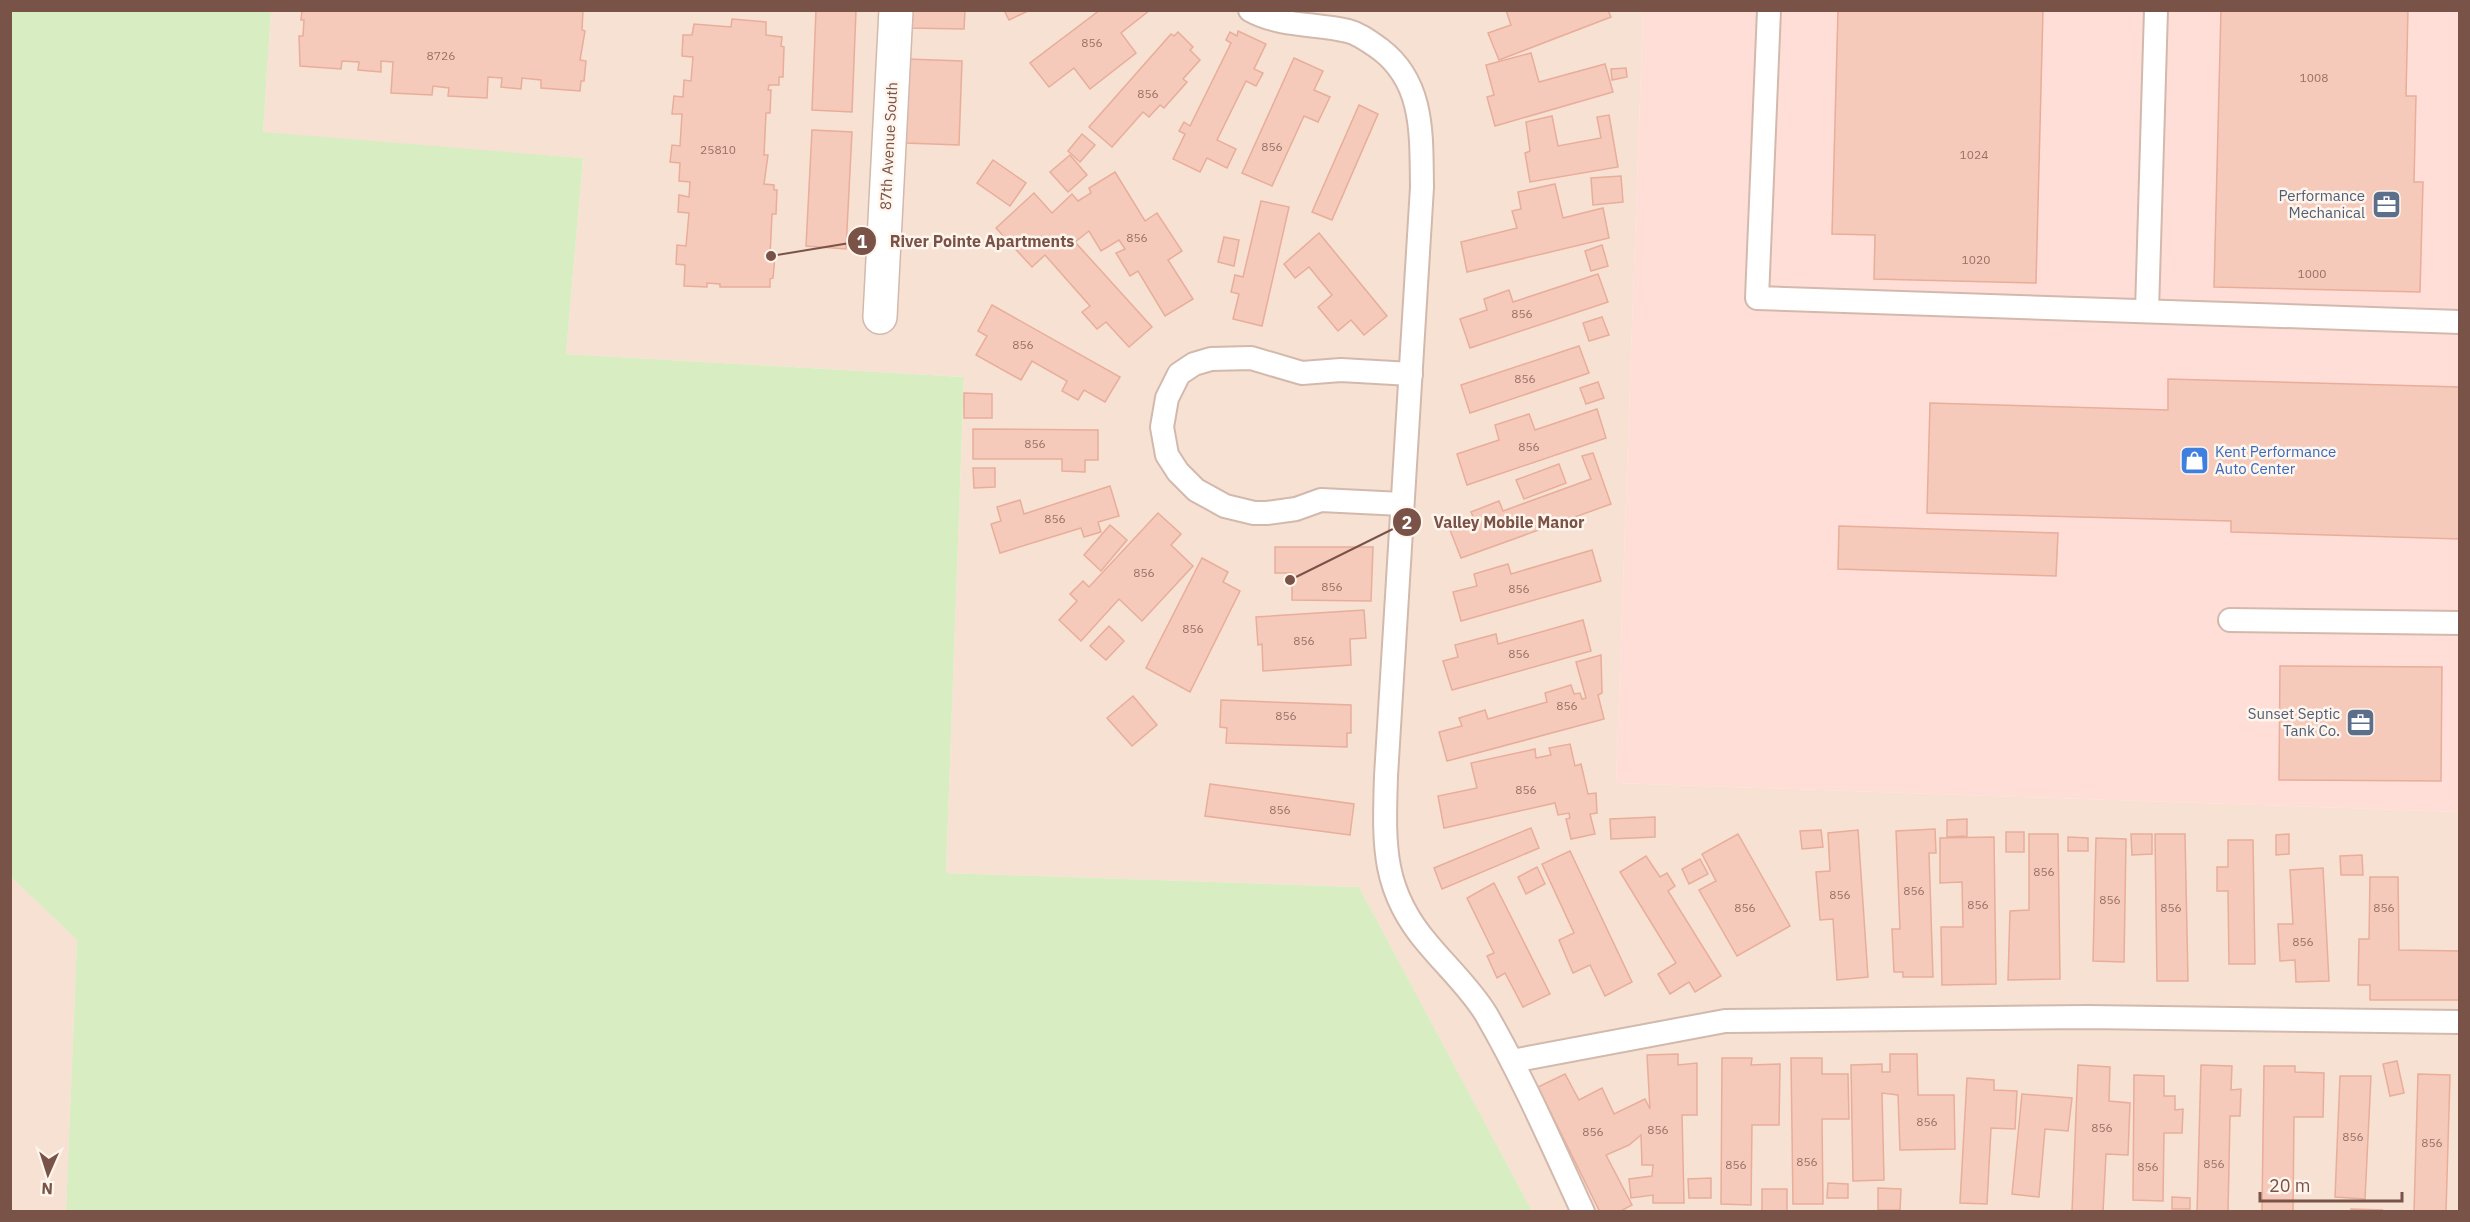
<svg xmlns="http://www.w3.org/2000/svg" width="2470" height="1222" font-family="'IBM Plex Sans',sans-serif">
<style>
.residential{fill:#f6e1d3}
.commercial{fill:#ffded8}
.green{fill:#d9edc2}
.building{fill:#f5cabb;stroke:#e9ad9a;stroke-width:1.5}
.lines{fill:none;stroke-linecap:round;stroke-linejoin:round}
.service-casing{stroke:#d3b9ad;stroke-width:26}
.minor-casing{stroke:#d3b9ad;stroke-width:36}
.service{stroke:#fff;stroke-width:22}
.minor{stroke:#fff;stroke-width:33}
.labels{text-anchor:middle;stroke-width:5;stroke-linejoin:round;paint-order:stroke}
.number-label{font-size:12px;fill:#987165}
.street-label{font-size:15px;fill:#795348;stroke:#fff5ed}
.service-label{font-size:15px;fill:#4e5e75;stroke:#fff5ed;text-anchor:end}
.shop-label{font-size:15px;fill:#366cbe;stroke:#fff5ed;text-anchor:start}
.leader{fill:none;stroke:#795348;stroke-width:2}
.callout-dot{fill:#795348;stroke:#fff5ed;stroke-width:2}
.mark-label{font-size:18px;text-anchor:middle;font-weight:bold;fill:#fff}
.callout-label{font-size:16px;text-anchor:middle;font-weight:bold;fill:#795348;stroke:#fff5ed;stroke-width:5;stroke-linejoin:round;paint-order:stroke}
</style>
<rect width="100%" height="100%" fill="#fef1e5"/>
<!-- residential -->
<g class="residential">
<path d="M271,11H1643L1616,783L2459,812V1211H1532L1359,887L946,873L964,377L566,354L583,158L263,133Z"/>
<path d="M10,876L77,940L66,1211H11Z"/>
</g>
<!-- commercial -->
<path class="commercial" d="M1643,11H2459V812L1616,783Z"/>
<!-- green -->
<path class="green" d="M10,11H271L263,132L583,158L566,354L964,377L946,873L1359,887L1532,1211H66L77,940L10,876Z"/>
<!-- building -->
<g class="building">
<path d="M302,10H583L582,30L585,31L580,60L586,61L584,81H581L580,91L541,88V80L522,78L521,89L501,87L502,78L488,77L487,98L448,96L449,88L433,86L432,95L391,93L393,62L381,61V72L358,70L359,62L342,61L341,69L300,66L299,36H303L304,20H301Z"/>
<path d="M816,10H856L852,112L812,110Z"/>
<path d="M911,10H965L964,29L910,28Z"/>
<path d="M1004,10H1030L1009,20Z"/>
<path d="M1100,10H1150L1121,33L1136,53L1090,89L1074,68L1049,87L1030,63Z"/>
<path d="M1608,10L1611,17L1499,60L1488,33L1511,25L1506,10Z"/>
<path d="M1838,10H2043L2036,283L1874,279L1875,235L1832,234Z"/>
<path d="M2221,10H2408L2406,96H2416L2414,182H2423L2420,292L2214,287Z"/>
<path d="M732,19L766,22V35L782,37L781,46L784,47L783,77H779V85H769L768,90H771L770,113H766L764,155H768L764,184L774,185V190H777L776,214H772L770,256H775L773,278L770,279V287H720V284L707,283V287L684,286L685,265L676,264L677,245L686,246L689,213L678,212L679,195L689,197L690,182L679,181L680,163L670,162L672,145L680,146L682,114H672L674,96L683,97L684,80L691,81L693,57L682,56L683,35H692L694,24L731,27Z"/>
<path d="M1238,31L1266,44L1254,69L1263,73L1256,86L1246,81L1217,140L1236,149L1227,168L1207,158L1200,172L1173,159L1185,134L1179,131L1184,122L1190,126L1231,43L1226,40L1230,32L1237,36Z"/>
<path d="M1178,32L1193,47L1190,50L1200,60L1183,79L1187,82L1164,108L1160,105L1149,117L1143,112L1112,147L1089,127L1171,34L1174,36Z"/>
<path d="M1531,53L1539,82L1605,64L1613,92L1495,126L1487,97L1494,95L1486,65Z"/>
<path d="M1294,58L1323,71L1314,90L1330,97L1318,122L1304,116L1272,186L1242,173Z"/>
<path d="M907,59L962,61L959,145L905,143Z"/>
<path d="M1626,68L1627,77L1612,80L1611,69Z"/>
<path d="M1359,105L1378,114L1332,220L1312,212Z"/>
<path d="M1609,115L1618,167L1530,182L1525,153L1530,151L1526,122L1552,116L1558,146L1601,138L1597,117Z"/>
<path d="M812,130L852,132L846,249L806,246Z"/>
<path d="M1082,134L1095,145L1080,162L1068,151Z"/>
<path d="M1070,155L1087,175L1068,192L1050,172Z"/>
<path d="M993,160L1026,183L1010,206L977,183Z"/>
<path d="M1115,172L1145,221L1157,213L1182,251L1168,260L1193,299L1165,316L1138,271L1130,276L1116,253L1125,249L1119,240L1101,251L1089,231L1075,242L1152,327L1129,347L1106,322L1097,329L1082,312L1090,306L1045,255L1032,267L996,228L1034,193L1052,213L1072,194L1078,201L1091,193L1089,188Z"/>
<path d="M1621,176L1623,202L1593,205L1591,178Z"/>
<path d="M1555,184L1563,218L1603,208L1609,238L1467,272L1461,242L1517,228L1512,211L1521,209L1518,192Z"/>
<path d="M1261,201L1289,207L1262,326L1233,319L1239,294L1231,292L1235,275L1243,277Z"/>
<path d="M1319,233L1387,316L1364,335L1351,320L1338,331L1318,307L1332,295L1309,267L1295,278L1284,264Z"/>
<path d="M1224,237L1239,240L1234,266L1218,262Z"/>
<path d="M1602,245L1608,266L1591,271L1585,251Z"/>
<path d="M1598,274L1608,302L1470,348L1460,319L1487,310L1484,299L1509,290L1513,302Z"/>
<path d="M992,305L1120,377L1105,402L1084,390L1078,400L1062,391L1067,381L1032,361L1021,380L976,355L987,336L978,331Z"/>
<path d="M1602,317L1609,335L1589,341L1583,323Z"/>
<path d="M1579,346L1589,373L1470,413L1461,385Z"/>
<path d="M2168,379L2460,387V539L2231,532V521L1927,513L1930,403L2168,410Z"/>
<path d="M1598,382L1604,398L1586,404L1580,388Z"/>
<path d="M964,393L992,394V418H964Z"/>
<path d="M1597,409L1606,438L1467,485L1457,454L1499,440L1495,425L1529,414L1535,430Z"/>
<path d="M973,429L1098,430V460H1085V472L1062,471V459H973Z"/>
<path d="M1593,453L1611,504L1461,558L1450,530L1475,521L1471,512L1499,501L1503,511L1591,479L1582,456Z"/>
<path d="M1559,464L1566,483L1524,499L1516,480Z"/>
<path d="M973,468H995V487L974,488Z"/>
<path d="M1110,486L1119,516L1098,522L1101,532L1084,537L1081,528L1000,553L991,524L1001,521L997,507L1020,500L1024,514Z"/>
<path d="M1158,513L1181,534L1171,545L1193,566L1142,621L1119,599L1081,641L1059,620L1077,601L1070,594L1083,581L1089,587Z"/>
<path d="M1110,525L1127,540L1101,571L1084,555Z"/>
<path d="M1839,526L2058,533L2056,576L1838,569Z"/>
<path d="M1275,547H1373L1371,601L1292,600V573H1275Z"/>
<path d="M1592,550L1601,581L1461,621L1453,592L1477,586L1474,574L1508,564L1511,574Z"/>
<path d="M1202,558L1228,572L1223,582L1240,591L1190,692L1146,668Z"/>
<path d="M1364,610L1366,638L1350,639L1351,665L1263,671L1262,644L1258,645L1256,617Z"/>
<path d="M1583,620L1591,651L1452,690L1443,661L1458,657L1455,645L1496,634L1498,644Z"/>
<path d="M1109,626L1124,641L1106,660L1090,646Z"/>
<path d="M1601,655L1602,693L1598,695L1604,719L1447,761L1439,732L1462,726L1459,718L1485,710L1488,719L1547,702L1545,693L1571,685L1574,694L1580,693L1582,699L1586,698L1576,662Z"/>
<path d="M2280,666L2442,667L2441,781L2279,780Z"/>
<path d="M1133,696L1157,725L1132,746L1107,718Z"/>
<path d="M1221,700L1351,705V733H1347V747L1226,743L1227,728L1220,727Z"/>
<path d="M1570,744L1575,766L1581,764L1588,794L1596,793L1597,813L1590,814L1595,834L1571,839L1566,819L1570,818L1569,813L1558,815L1555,803L1444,828L1438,796L1477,788L1471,763L1535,749L1536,758L1551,755L1549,748Z"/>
<path d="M1210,784L1354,804L1350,835L1205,816Z"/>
<path d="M1655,817V837L1611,839L1610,819Z"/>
<path d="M1967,819V836L1947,837V820Z"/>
<path d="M1531,828L1539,848L1442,889L1434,868Z"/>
<path d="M1935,829L1936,853H1929L1933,977H1903V972H1894L1892,929H1900L1896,831Z"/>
<path d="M1821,830L1823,847L1802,849L1800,831Z"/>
<path d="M1858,830L1868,977L1837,980L1833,919L1820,920L1816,872L1830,871L1828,833Z"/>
<rect x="2006" y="832" width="18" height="20"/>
<path d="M1738,834L1790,926L1737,956L1699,890L1716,881L1702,854Z"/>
<path d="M2029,834H2058L2060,979L2008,980L2010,911L2029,910Z"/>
<path d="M2131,834H2152V854L2132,855Z"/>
<path d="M2155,834H2185L2188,981H2157Z"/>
<path d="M2289,834V854L2276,855V835Z"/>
<path d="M1994,837L1996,984L1942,985L1941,927H1963L1962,882L1940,883V838Z"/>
<path d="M2068,837L2088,838V851H2068Z"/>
<path d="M2096,838L2126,839L2124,962L2093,961Z"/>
<path d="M2228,840H2253L2255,964H2229L2228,891H2217V867H2228Z"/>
<path d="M1570,851L1632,982L1605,996L1590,965L1573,973L1559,940L1574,933L1542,864Z"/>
<path d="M2362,855L2363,875H2341L2340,856Z"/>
<path d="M1646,856L1660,877L1667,873L1675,886L1668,891L1721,976L1695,992L1689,982L1670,994L1658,974L1676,963L1620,872Z"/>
<path d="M1700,859L1708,874L1689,884L1682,869Z"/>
<path d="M1537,867L1545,884L1526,894L1518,877Z"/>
<path d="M2323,868L2329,981L2296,982L2295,960L2280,961L2278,924H2293L2290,870Z"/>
<path d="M2370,877H2398L2399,950L2460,951V1000H2370V985H2358L2359,939H2369Z"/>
<path d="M1494,883L1550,994L1523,1007L1505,973L1497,978L1487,956L1494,953L1467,898Z"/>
<path d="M1678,1054V1065L1697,1063V1115H1682L1684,1203H1653V1195L1631,1198L1629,1179L1652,1176L1653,1165H1642L1641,1135L1629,1145L1606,1155L1632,1205L1619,1212H1600L1538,1087L1565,1074L1579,1100L1602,1088L1614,1114L1645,1099L1650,1109L1647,1055Z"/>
<path d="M1890,1054H1917L1918,1095H1954L1955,1149L1900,1150L1898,1095L1882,1093L1884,1180L1853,1181L1851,1065L1882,1064V1072H1890Z"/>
<path d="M1722,1058H1752L1751,1065L1780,1064L1779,1125H1752L1751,1205L1721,1204Z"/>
<path d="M1791,1058H1822V1074H1848L1849,1119H1822L1823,1204H1793Z"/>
<path d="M2397,1061L2404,1093L2390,1096L2383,1064Z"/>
<path d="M2078,1065L2110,1067L2109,1101L2130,1103L2128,1155L2106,1154L2103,1212H2072Z"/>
<path d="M2201,1065L2232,1066L2231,1090L2241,1089L2240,1116H2230L2228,1212H2197Z"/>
<path d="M2264,1066H2295V1072L2324,1073L2323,1117H2294L2293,1212H2262Z"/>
<path d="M2418,1074L2450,1075L2446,1212H2414Z"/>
<path d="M2134,1075L2164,1076V1096H2175V1110L2183,1109L2182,1133H2164L2163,1201L2133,1200Z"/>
<path d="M2340,1076H2371L2365,1199L2335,1197Z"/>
<path d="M1967,1078L1994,1080V1090L2017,1091L2015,1129L1991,1128L1987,1204L1960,1203Z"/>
<path d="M2022,1094L2072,1098L2068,1131L2045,1129L2039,1197L2012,1194Z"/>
<path d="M1711,1178V1198H1689L1688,1179Z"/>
<path d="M1828,1183L1848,1184V1198H1827Z"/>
<path d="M1878,1188L1901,1189L1900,1210H1878Z"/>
<rect x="1762" y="1189" width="25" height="23"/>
<path d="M2172,1197L2190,1198V1209H2172Z"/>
<path d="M2351,1209L2382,1210L2381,1212H2351Z"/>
</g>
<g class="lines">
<defs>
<g id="service">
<path d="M1250,10C1281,27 1315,23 1348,31C1360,34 1370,42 1380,49C1425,83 1421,136 1422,187L1386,776C1384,843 1381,890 1428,944C1447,967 1470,988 1486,1014C1523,1078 1552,1145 1583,1212"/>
<path d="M1769,10L1757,298L2460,322"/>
<path d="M2147,311L2156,10"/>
<path d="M1402,504L1321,500L1296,509L1267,513H1254L1225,506L1196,490L1178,472L1167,455L1162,427L1167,398L1179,374L1194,364L1211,359L1251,358L1302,373L1341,370L1411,374"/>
<path d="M2230,620L2460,623"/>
<path d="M1512,1061L1725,1021L2088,1017L2460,1022"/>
</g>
<path id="minor" d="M880,317L896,10"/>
</defs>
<!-- service casing -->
<use href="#service" class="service-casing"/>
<!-- minor casing -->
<use href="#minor" class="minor-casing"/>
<!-- service -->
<use href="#service" class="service"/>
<!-- minor -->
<use href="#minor" class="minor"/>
</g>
<!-- icons -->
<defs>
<symbol id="office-square" viewBox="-11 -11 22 22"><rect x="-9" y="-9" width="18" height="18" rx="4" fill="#5c6f8a" stroke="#fff5ed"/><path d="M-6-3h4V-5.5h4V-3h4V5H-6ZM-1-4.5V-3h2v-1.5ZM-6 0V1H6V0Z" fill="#fff"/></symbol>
<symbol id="shop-square" viewBox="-11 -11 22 22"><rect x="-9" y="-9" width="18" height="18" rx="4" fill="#3f7fe0" stroke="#fff5ed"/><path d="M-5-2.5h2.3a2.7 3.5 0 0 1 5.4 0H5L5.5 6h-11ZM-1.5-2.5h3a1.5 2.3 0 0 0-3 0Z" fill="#fff"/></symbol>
</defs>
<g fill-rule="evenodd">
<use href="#office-square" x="2370" y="188" width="33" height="33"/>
<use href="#shop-square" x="2178" y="444" width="33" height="33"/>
<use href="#office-square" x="2344" y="706" width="33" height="33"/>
</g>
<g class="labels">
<!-- number labels -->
<g class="number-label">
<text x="1092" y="47">856</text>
<text x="441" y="60">8726</text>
<text x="2314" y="82">1008</text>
<text x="1148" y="98">856</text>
<text x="1272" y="151">856</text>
<text x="718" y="154">25810</text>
<text x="1974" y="159">1024</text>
<text x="1137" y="242">856</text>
<text x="1976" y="264">1020</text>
<text x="2312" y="278">1000</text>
<text x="1522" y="318">856</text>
<text x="1023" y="349">856</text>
<text x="1525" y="383">856</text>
<text x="1035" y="448">856</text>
<text x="1529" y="451">856</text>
<text x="1055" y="523">856</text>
<text x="1144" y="577">856</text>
<text x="1332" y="591">856</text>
<text x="1519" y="593">856</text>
<text x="1193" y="633">856</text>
<text x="1304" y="645">856</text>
<text x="1519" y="658">856</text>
<text x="1567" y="710">856</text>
<text x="1286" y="720">856</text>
<text x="1526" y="794">856</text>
<text x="1280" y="814">856</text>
<text x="2044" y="876">856</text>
<text x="1914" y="895">856</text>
<text x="1840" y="899">856</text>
<text x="2110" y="904">856</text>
<text x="1978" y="909">856</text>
<text x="1745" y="912">856</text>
<text x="2171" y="912">856</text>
<text x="2384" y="912">856</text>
<text x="2303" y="946">856</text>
<text x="1927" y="1126">856</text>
<text x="2102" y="1132">856</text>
<text x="1658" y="1134">856</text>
<text x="1593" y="1136">856</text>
<text x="2353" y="1141">856</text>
<text x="2432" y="1147">856</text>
<text x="1807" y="1166">856</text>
<text x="2214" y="1168">856</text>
<text x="1736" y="1169">856</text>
<text x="2148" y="1171">856</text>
</g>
<!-- street labels -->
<g class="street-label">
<text transform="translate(889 146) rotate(-87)" y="5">87th Avenue South</text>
</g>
<!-- service labels -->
<g class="service-label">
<text x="2365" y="201">Performance<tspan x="2365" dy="17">Mechanical</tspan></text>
<text x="2340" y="719">Sunset Septic<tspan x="2340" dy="17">Tank Co.</tspan></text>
</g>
<!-- shop labels -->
<g class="shop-label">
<text x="2215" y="457">Kent Performance<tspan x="2215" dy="17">Auto Center</tspan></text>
</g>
</g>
<!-- callouts -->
<path class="leader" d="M771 256L862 241M1290 580L1407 522"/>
<g class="callout-dot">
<circle cx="771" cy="256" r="6"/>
<circle cx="1290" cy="580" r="6"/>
<circle cx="862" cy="241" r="15"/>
<circle cx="1407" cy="522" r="15"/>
</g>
<g class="mark-label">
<text x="862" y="248">1</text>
<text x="1407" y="529">2</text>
</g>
<g class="callout-label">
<text x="982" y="247">River Pointe Apartments</text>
<text x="1509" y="528">Valley Mobile Manor</text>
</g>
<!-- border -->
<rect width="2470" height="1222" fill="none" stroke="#795348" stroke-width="24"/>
<!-- north arrow -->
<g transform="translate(48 1174) rotate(183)" stroke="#fff5ed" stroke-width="4.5" paint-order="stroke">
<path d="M0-4.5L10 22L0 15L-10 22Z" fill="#795348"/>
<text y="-9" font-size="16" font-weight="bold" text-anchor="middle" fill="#795348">N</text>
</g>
<!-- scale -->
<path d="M2260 1192v9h142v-9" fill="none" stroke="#795348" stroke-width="3"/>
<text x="2269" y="1192" font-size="18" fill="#795348" stroke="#fff5ed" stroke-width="4.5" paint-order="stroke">20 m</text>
</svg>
